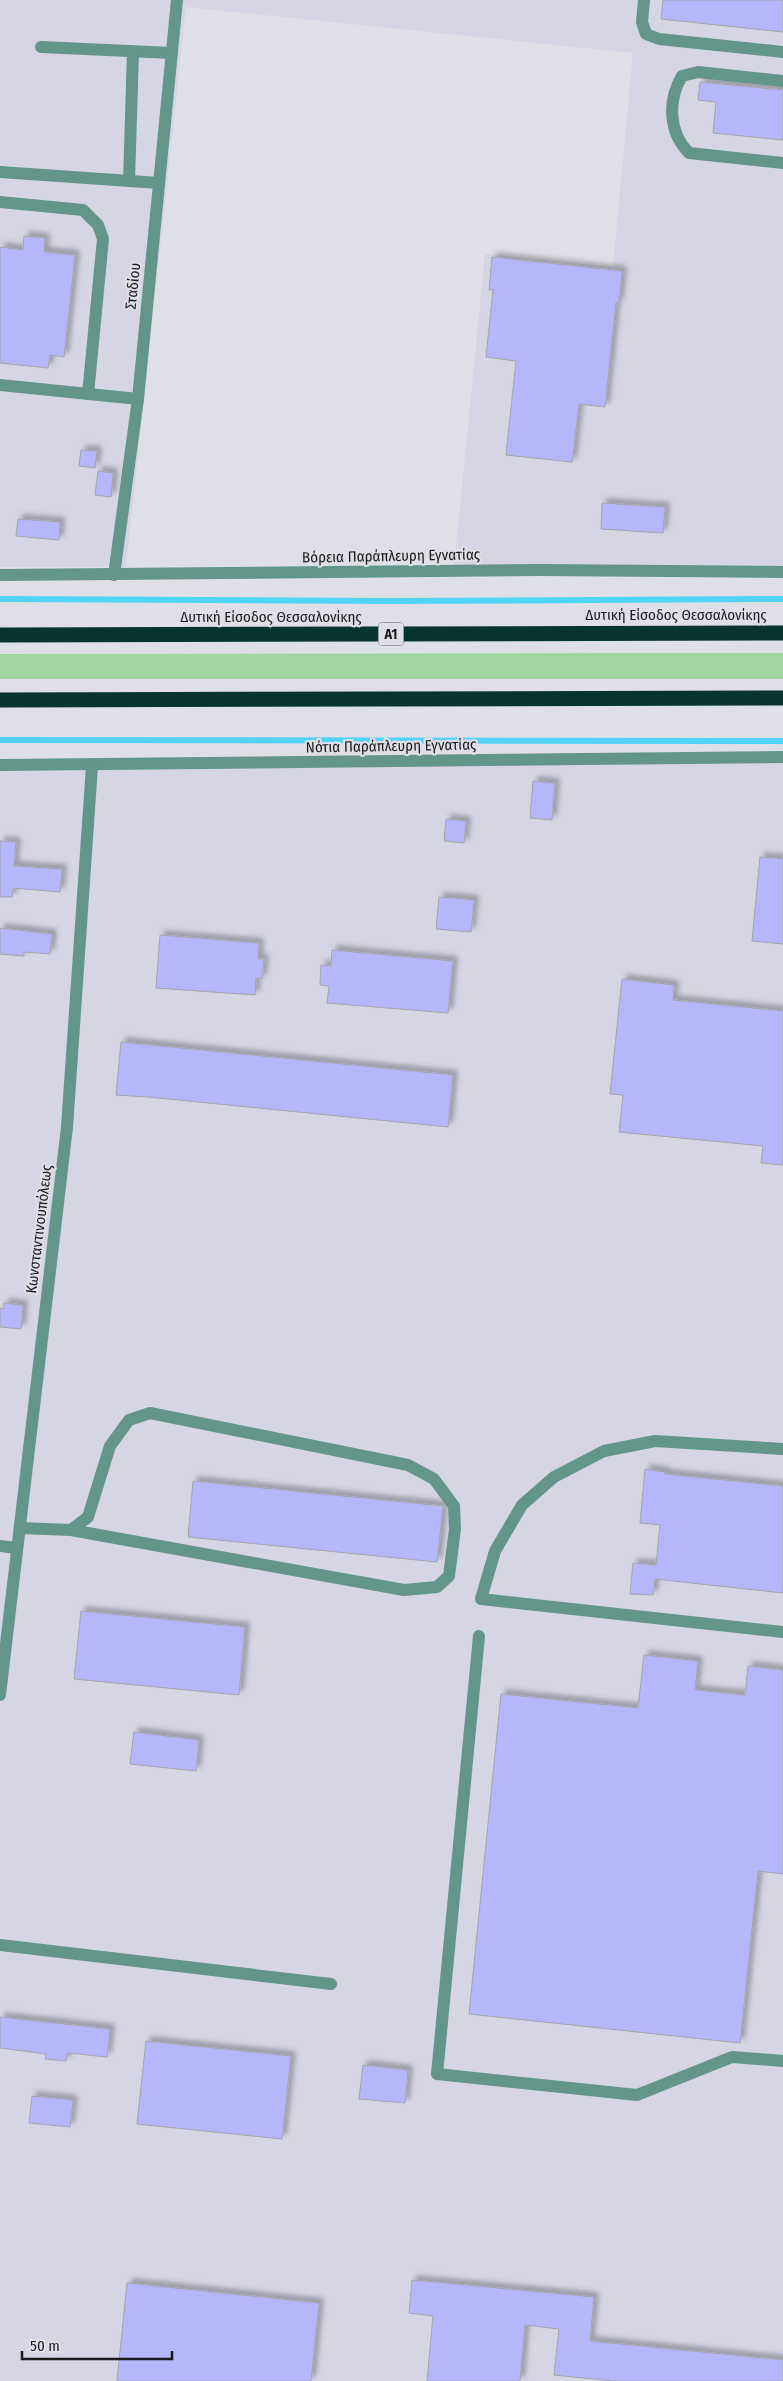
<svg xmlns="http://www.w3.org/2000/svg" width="783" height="2381" font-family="'Fira Sans Condensed',sans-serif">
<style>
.built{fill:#d5d5e4}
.green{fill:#a1d6a2}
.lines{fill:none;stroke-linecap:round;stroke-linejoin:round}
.stream{stroke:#51d3f8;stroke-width:6}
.building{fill:#b6b6fc;stroke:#a4a4ac;filter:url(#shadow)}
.minor{stroke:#649589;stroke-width:12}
.highway{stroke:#07342c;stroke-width:15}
.labels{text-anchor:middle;stroke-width:4.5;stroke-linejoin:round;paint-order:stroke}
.shield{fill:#dfdfe7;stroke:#56565a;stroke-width:1}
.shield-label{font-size:14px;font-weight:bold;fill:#1b1b1e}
.street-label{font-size:15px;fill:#1b1b1e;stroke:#dfdfe7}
</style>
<defs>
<filter id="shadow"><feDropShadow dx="4.5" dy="-4.5" stdDeviation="2.5" flood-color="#0004"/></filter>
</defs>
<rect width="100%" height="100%" fill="#dfdfe7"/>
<!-- built -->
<g class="built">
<path d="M0,0H783V568L454,567L485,254L613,267L633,53L186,7L126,567H0Z"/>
<path d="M783,757V2381H0V765Z"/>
</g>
<!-- green -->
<path class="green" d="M783,653V679H0V654Z"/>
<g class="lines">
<!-- stream -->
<g class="stream">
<path d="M0,599L387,601L783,599"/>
<path d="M0,740L783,741"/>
</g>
</g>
<!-- building -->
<g class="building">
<path d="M663,0H783V32L661,19Z"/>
<path d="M700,82L783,90V140L713,133L716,102L698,100Z"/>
<path d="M24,236L45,238L44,252L75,255L64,357L50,355L48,368L0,363V247L23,250Z"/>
<path d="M492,257L622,271L619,303L616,302L605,407L579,404L572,462L506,455L516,361L486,357L493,290H489Z"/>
<path d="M81,450L97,451L95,468L79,466Z"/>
<path d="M98,471L113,473L111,497L95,495Z"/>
<path d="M602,503L665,507L663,533L601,529Z"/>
<path d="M18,519L60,522L59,540L16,536Z"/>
<path d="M533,781L555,783L552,820L530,818Z"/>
<path d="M446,819L466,821L464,843L444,841Z"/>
<path d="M0,841L16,842L14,866L62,869L60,892L13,888L12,897H0Z"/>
<path d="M760,857L783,859V944L752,941Z"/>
<path d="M439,897L474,900L471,932L436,929Z"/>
<path d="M0,928L52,934L50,954L24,952V956L0,954Z"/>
<path d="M160,935L259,943L258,959H264L262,979L256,978L255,995L156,988Z"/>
<path d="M332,950L453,961L448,1013L327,1003L329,986L320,985L321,965L331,966Z"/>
<path d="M622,979L674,985L673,1000L783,1011V1165L761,1163L763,1146L619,1132L623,1095L610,1094Z"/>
<path d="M121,1042L453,1075L448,1127L148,1097L116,1095Z"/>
<path d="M4,1303L23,1305L21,1329L0,1327V1308L4,1309Z"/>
<path d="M645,1469L665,1472V1474L783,1486V1593L655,1579L653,1595L630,1594L633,1563L656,1565L660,1525L640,1523Z"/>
<path d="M193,1481L443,1506L437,1562L188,1537Z"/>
<path d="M81,1611L245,1627L239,1695L74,1679Z"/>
<path d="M644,1655L698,1661L695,1690L745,1695L748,1666L783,1670V1874L758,1871L740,2043L469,2014L501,1694L638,1708Z"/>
<path d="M134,1732L199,1740L196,1771L130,1764Z"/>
<path d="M0,2017L110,2029L107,2057L67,2053L66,2061L45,2059L46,2054L0,2048Z"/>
<path d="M146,2041L291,2056L282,2139L137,2124Z"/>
<path d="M363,2065L408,2070L405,2103L359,2099Z"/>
<path d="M32,2096L73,2100L70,2127L29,2123Z"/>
<path d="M412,2280L594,2297L590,2341L783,2360V2381H613L554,2375L559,2329L525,2325L520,2381H427L433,2316L409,2313Z"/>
<path d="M127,2283L319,2303L311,2381H117Z"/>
</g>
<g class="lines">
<!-- minor -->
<g class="minor">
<path d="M644,0L642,22L646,34L659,39L783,52"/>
<path d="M41,47L172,53"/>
<path d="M783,81L698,72L682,76C667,101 669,133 689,153L783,163"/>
<path d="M0,172L159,183"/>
<path d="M129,181L133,52"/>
<path d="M0,202L83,210L98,225L103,239L88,394"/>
<path d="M0,385L138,399"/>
<path d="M0,575L540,570L783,572"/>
<path d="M114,575L138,399L177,0"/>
<path d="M0,765L783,757"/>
<path d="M783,1449L655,1441L604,1451L554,1477L522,1505L495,1551L481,1599L783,1632"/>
<path d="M20,1528L71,1530L88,1517L110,1446L129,1420L150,1413L408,1465L434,1479L454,1506L455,1529L449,1576L437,1587L404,1590L71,1530"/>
<path d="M0,1546L17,1548"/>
<path d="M479,1636L437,2074L637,2095L732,2057L783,2061"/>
<path d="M0,1695L67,1127L92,766"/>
<path d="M0,1945L331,1984"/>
</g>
<!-- highway -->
<g class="highway">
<path d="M0,635L783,633"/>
<path d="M0,700L783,698"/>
</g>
</g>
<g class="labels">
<!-- shield labels -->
<rect class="shield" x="378.5" y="622.5" width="25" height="23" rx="4"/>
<g class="shield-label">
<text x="391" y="639">Α1</text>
</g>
<!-- street labels -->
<g class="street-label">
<text transform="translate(133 286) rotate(-84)" y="5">Σταδίου</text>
<text transform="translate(391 556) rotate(-1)" y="5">Βόρεια Παράπλευρη Εγνατίας</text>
<text x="676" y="620">Δυτική Είσοδος Θεσσαλονίκης</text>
<text x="271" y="622">Δυτική Είσοδος Θεσσαλονίκης</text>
<text transform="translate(391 746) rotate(-1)" y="5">Νότια Παράπλευρη Εγνατίας</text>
<text transform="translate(39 1229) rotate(-83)" y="5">Κωνσταντινουπόλεως</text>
</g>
</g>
<!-- scale -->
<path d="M22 2351v8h150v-8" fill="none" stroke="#1b1b1e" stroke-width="2.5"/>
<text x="30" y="2351" font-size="15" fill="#1b1b1e" stroke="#dfdfe7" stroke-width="4" paint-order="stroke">50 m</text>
</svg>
